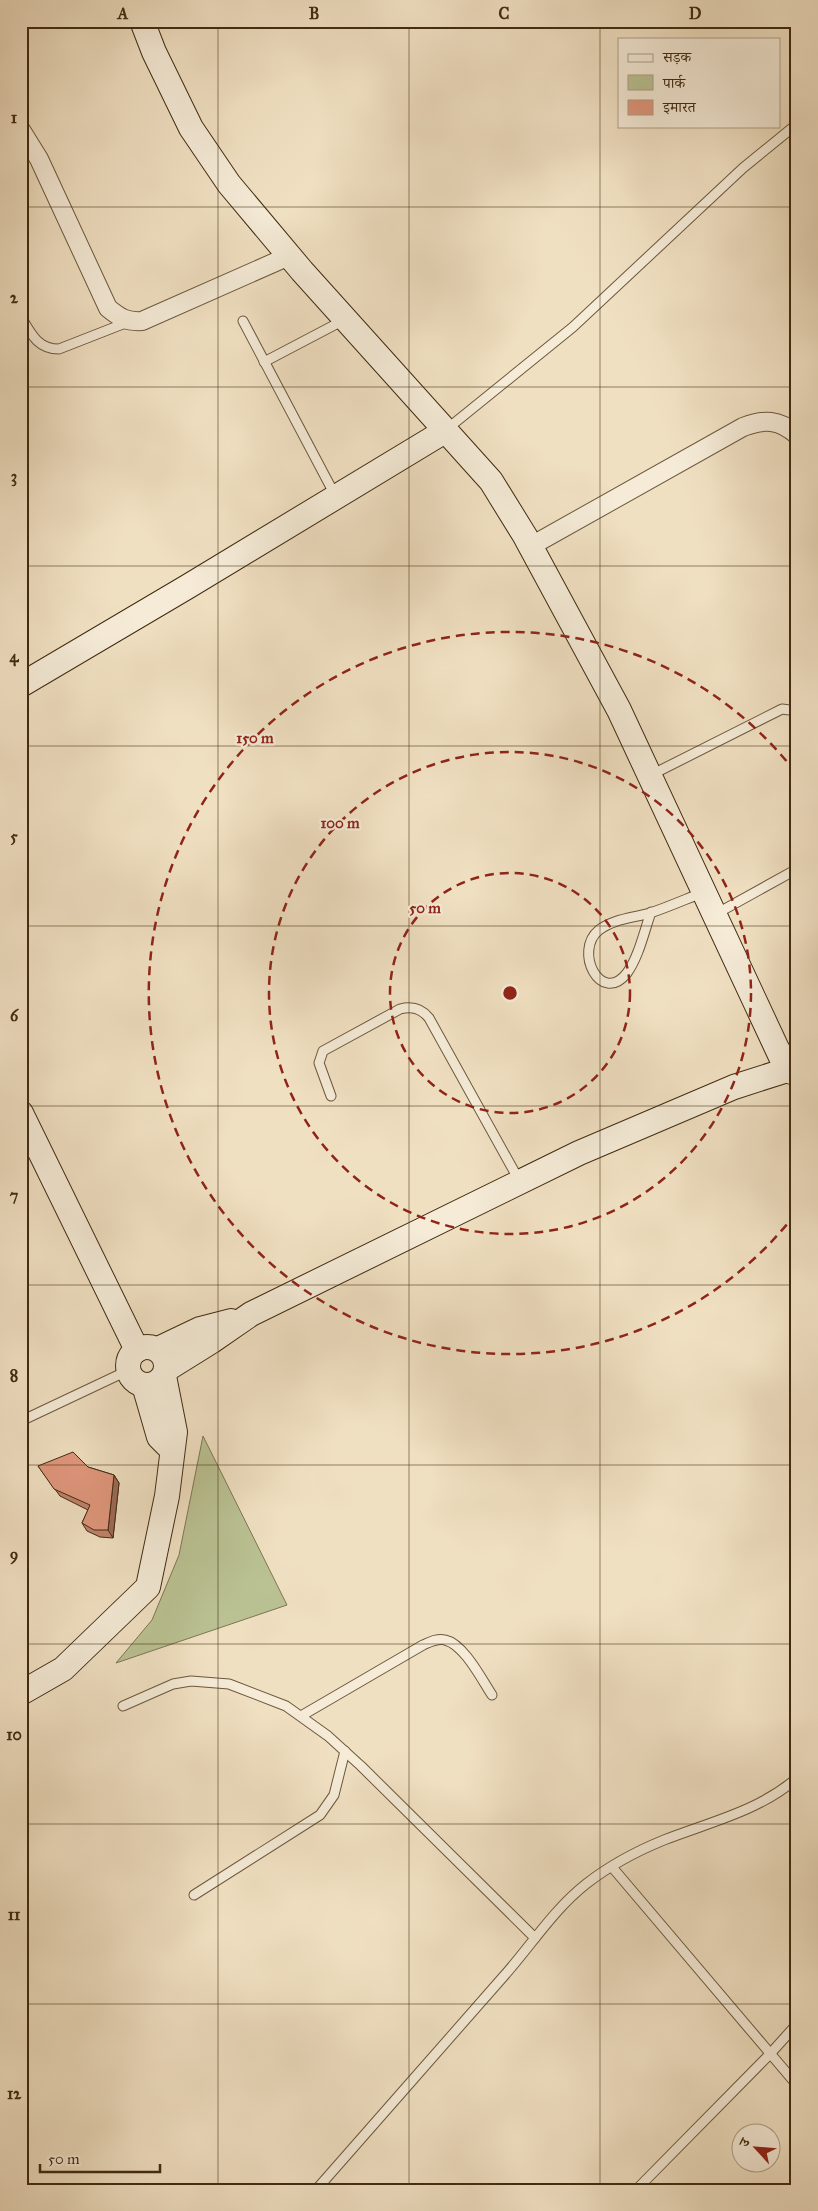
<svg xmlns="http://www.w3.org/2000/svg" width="818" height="2211" font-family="'IM FELL Great Primer','Noto Serif Devanagari',serif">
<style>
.green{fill:#bac293;stroke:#7d7652}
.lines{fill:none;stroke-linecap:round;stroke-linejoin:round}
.lane-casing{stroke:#6c583d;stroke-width:11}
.street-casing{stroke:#6c583d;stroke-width:20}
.secondary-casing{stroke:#402b11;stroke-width:26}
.lane{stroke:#f5ebd7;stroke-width:9}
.street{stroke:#f5ebd7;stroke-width:18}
.secondary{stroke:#f5ebd7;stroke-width:24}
.wall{fill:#c2826c;stroke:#402b11}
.shaded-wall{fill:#9e6a58;stroke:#402b11}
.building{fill:#e1977d;stroke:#402b11}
.grid{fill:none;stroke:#402b11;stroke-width:1;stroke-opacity:0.55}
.ring{fill:none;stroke:#8f2418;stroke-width:2.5;stroke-dasharray:9 6}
.centre{fill:#8f2418;stroke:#f5ebd7;stroke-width:2.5}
.ring-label{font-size:15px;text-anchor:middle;font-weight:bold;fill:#8f2418;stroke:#f5ebd7;stroke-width:4.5;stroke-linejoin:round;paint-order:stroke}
.neatline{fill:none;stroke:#402b11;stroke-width:2}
.grid-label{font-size:16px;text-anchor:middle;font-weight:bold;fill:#402b11}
</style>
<rect width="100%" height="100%" fill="#f0e0c2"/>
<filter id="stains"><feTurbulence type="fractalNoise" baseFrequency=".004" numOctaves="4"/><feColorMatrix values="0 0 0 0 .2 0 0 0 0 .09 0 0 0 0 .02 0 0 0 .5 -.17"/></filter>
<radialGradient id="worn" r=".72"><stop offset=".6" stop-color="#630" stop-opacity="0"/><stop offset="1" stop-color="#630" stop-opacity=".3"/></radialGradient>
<!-- green -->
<path class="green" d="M203,1436L287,1605L116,1663L152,1620L179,1555Z"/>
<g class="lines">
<defs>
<g id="lane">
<path d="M21,317C31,334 38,349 59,349L128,322"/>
<path d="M243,321L336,497"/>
<path d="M264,362L344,320"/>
<path d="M447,429L573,327L743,168L797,124"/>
<path d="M651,775L782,709L797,711"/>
<path d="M651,912C644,932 639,956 627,973C601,1006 573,951 599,930C613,919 633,918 650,913C668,907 686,899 704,892"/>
<path d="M714,915L797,869"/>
<path d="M780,1055L797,1045"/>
<path d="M331,1096L319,1063L323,1051L400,1009C412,1006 421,1008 429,1018L520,1182"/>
<path d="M21,1421L129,1370"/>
<path d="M123,1706L173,1684L191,1681L229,1684L286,1706L328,1736L361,1766L535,1938"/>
<path d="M301,1716L423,1645C430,1642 437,1638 445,1640C464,1644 482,1680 492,1695"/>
<path d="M612,1867L797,2085"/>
<path d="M194,1895L320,1815L334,1795L345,1751"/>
<path d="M316,2190C378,2119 441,2048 503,1977C530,1947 553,1910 586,1884C609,1866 637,1851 664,1840C710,1822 759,1811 797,1778"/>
<path d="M636,2190L770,2054L797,2024"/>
</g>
<g id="street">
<path d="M21,130L39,159L108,308C120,318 127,322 142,321L289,256"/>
<path d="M531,546L743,427C764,419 779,419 797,435"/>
</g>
<g id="secondary">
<path d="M142,21L154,52L191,128L229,184L302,271L491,481L525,536L619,710L787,1070"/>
<path d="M21,685L187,587L445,431"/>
<path d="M21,1113L137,1350"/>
<circle cx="147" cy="1366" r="19"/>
<path d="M158,1349L200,1329L231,1321"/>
<path d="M167,1369L212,1341L251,1314L579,1153L734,1087L787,1070L797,1074"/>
<path d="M144,1385L159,1437L172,1450"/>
<path d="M21,1693L63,1669L148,1587L167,1496L175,1432L164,1376"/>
</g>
</defs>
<!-- lane casing -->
<use href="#lane" class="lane-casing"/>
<!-- street casing -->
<use href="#street" class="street-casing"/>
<!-- secondary casing -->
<use href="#secondary" class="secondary-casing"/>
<!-- lane -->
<use href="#lane" class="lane"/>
<!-- street -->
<use href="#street" class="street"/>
<!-- secondary -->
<use href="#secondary" class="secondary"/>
</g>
<!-- wall -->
<path class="wall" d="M38,1466L88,1467L114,1475L119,1483L113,1538L100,1537L87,1531L82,1523L88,1510L60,1496Z"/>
<!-- shaded-wall -->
<path class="shaded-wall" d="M114,1475L119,1483L113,1538L108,1530Z"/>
<!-- building -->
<path class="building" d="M73,1452L88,1467L114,1475L108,1530H94L82,1523L90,1505L54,1489L38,1466Z"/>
<!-- grid -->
<path class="grid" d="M218,21V2190M409,21V2190M600,21V2190M21,207H797M21,387H797M21,566H797M21,746H797M21,926H797M21,1106H797M21,1285H797M21,1465H797M21,1644H797M21,1824H797M21,2004H797"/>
<!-- distance rings -->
<g class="ring">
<circle cx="510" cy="993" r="120"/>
<circle cx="510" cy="993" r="241"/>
<path d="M796 1213A361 361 0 1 1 796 773"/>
</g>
<circle cx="510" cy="993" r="8" class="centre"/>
<g class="ring-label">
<text x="255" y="743">150 m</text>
<text x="340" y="828">100 m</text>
<text x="425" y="913">50 m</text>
</g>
<!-- margin -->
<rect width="818" height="2211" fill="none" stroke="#f0e0c2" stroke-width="55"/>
<!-- legend -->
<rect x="618" y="38" width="162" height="90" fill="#f5ebd7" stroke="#ad9e88"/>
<rect x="628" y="54" width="25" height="8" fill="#f5ebd7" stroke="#ad9e88"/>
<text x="663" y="62" font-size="15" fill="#402b11">सड़क</text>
<rect x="628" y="75" width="25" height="15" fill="#bac293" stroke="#ad9e88"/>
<text x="663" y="88" font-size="15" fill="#402b11">पार्क</text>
<rect x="628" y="100" width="25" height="15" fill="#e1977d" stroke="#ad9e88"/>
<text x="663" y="112" font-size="15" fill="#402b11">इमारत</text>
<!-- north arrow -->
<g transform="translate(756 2148) rotate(296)"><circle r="24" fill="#f5ebd7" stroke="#ad9e88"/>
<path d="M0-4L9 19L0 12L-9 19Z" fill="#8f2418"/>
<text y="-8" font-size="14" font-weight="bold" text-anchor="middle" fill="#402b11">उ</text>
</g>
<!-- scale -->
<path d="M40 2164v8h120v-8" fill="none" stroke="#402b11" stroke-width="2.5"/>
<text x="48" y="2164" font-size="15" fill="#402b11" stroke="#f5ebd7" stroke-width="4" paint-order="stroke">50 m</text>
<rect x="28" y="28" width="762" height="2156" class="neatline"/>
<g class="grid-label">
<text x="123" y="19">A</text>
<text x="314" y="19">B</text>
<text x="504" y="19">C</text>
<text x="695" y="19">D</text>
<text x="14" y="123">1</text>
<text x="14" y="303">2</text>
<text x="14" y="482">3</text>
<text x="14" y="662">4</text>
<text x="14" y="842">5</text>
<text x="14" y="1021">6</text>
<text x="14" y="1201">7</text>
<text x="14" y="1381">8</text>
<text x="14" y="1560">9</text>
<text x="14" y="1740">10</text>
<text x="14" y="1920">11</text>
<text x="14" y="2099">12</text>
</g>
<rect width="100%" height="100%" filter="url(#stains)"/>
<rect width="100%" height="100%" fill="url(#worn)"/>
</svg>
